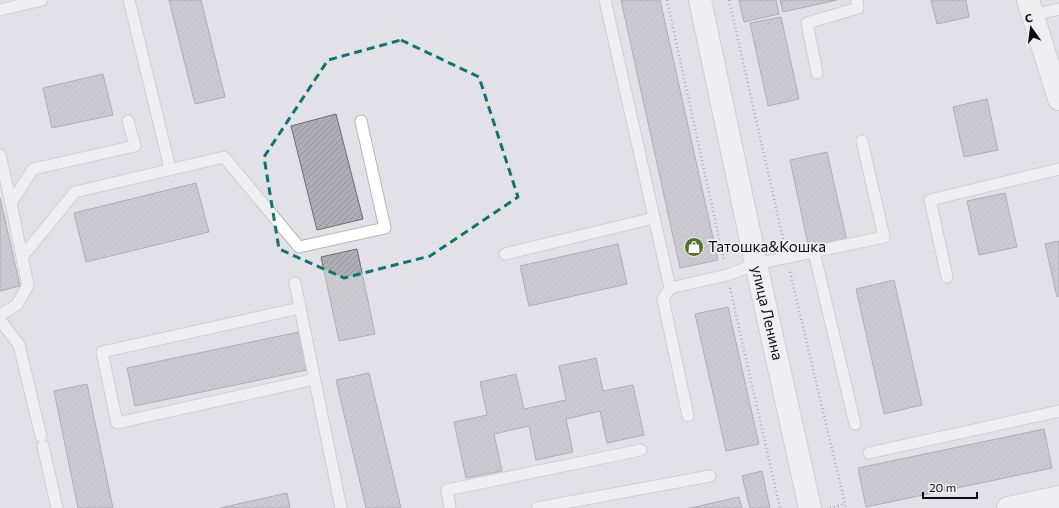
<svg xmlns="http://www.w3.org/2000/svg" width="1059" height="508" font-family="Commissioner,sans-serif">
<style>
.building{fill:url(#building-hatch);stroke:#6d6d72}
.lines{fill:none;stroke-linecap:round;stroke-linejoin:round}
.service-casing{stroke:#b6b6bb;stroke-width:13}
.minor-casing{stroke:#b6b6bb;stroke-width:24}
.tertiary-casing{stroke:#b6b6bb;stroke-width:24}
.path{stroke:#6f6f73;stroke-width:2.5;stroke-dasharray:1 3;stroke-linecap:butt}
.service{stroke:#fff;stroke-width:11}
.minor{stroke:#fff;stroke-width:22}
.tertiary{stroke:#fff;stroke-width:22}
.marked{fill:none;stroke:#0f766e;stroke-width:3;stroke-dasharray:8 5;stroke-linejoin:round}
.labels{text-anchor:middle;stroke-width:3.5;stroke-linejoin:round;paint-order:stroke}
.poi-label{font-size:15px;fill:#0e0e10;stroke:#eeeef4;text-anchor:start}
.street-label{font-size:15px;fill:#0e0e10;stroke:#eeeef4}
</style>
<defs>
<pattern id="building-hatch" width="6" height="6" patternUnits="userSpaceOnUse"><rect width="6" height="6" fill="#aeaeb4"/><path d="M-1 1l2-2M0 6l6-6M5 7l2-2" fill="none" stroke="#94949a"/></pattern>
</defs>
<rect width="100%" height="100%" fill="#e1e1e7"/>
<!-- building -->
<g class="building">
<path d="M169,0H201L225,97L195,104Z"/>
<path d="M621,0H660L718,260L680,268Z"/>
<path d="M739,0H776L779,14L744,22Z"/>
<path d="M780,0H837L783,12Z"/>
<path d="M931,0H966L969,17L937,24Z"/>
<path d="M781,17L799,99L768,106L750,23Z"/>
<path d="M103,74L113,115L52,128L43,88Z"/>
<path d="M987,99L998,150L964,157L953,107Z"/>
<path d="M336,114L363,219L317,230L291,126Z"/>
<path d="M827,152L847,241L809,249L790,160Z"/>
<path d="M196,183L209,232L86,262L74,213Z"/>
<path d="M1005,193L1017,247L979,255L967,201Z"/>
<path d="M0,198L20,286L0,291Z"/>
<path d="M1059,241V296L1057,297L1045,244Z"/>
<path d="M618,244L627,284L529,306L520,266Z"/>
<path d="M357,249L375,334L339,341L321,257Z"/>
<path d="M894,280L922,405L884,414L856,289Z"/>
<path d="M728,307L759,444L726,451L695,314Z"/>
<path d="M299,332L307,370L135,406L127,368Z"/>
<path d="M596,358L603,391L633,385L644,435L607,443L600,411L566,419L573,452L536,460L529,426L494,434L502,471L466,478L454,422L487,415L480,382L516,374L524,409L566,400L559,366Z"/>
<path d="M369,373L401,508H366L336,380Z"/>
<path d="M87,384L113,508H78L54,391Z"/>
<path d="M1044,429L1052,468L866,507L858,468Z"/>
<path d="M762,471L770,508H750L742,476Z"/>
<path d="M287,493L290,508H220Z"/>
<path d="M739,497L742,508H690Z"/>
</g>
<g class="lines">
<defs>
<g id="service">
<path d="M129,0L170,168"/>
<path d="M605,0L670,288"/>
<path d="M0,10L42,0"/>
<path d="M1033,15L1059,9"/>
<path d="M817,73L807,23L858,8L857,0"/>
<path d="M0,155L11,203"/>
<path d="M814,252L855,424"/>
<path d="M505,254L654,218"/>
<path d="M22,257L11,203L33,169L135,146L128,121"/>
<path d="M947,277L930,200L1059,169"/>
<path d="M295,283L341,508"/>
<path d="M300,308L102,352L117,423L315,379"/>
<path d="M0,315L17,305L28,285L22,257L75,192L224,157L299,247L385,228L361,121"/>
<path d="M0,320L19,345L41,436"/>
<path d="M688,416L663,299L670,288L727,275L756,264L884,237L862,141"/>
<path d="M43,446L57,508"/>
<path d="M869,453L1059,411"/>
<path d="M450,508L447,490L641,450"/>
<path d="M537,508L710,476"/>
</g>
<g id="minor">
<path d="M1028,0L1059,99"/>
<path d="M1008,508L1059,497"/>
</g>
<path id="tertiary" d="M700,0L756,264L810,508"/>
</defs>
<!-- service casing -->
<use href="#service" class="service-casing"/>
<!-- minor casing -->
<use href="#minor" class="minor-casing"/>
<!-- tertiary casing -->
<use href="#tertiary" class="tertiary-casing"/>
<!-- path -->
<g class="path">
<path d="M667,0L724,261"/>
<path d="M729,0L784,243"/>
<path d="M790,272L846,508"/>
<path d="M730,288L780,508"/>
<path d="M830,508L845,504"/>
</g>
<!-- service -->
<use href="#service" class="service"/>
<!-- minor -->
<use href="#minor" class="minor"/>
<!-- tertiary -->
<use href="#tertiary" class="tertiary"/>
</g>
<!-- marked area -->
<path d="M0 0H1059V508H0ZM401,40L479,77L518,197L430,256L344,278L279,249L264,157L328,60Z" fill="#e1e1e7" fill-opacity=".55" fill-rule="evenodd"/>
<path class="marked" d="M401,40L479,77L518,197L430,256L344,278L279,249L264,157L328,60Z"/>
<!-- icons -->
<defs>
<symbol id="shop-disc" viewBox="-11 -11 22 22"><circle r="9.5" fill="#517127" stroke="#eeeef4"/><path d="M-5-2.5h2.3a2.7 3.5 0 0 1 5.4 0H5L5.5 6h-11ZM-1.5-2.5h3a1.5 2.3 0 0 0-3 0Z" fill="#fff"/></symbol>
</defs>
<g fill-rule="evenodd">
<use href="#shop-disc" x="683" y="236" width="22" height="22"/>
</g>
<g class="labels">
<!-- poi labels -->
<g class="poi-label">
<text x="708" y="252">Татошка&amp;Кошка</text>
</g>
<!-- street labels -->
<g class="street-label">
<text transform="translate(767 313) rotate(77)" y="5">улица Ленина</text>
</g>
</g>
<!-- north arrow -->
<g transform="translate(1031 28) rotate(346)" stroke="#eeeef4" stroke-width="3" paint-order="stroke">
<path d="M0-3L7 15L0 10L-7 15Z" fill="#0e0e10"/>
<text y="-6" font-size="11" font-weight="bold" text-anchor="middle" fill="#0e0e10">С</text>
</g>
<!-- scale -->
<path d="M923 492v6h54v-6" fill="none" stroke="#0e0e10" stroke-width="2"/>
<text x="929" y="492" font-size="12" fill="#0e0e10" stroke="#eeeef4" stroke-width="3" paint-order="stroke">20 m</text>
</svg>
